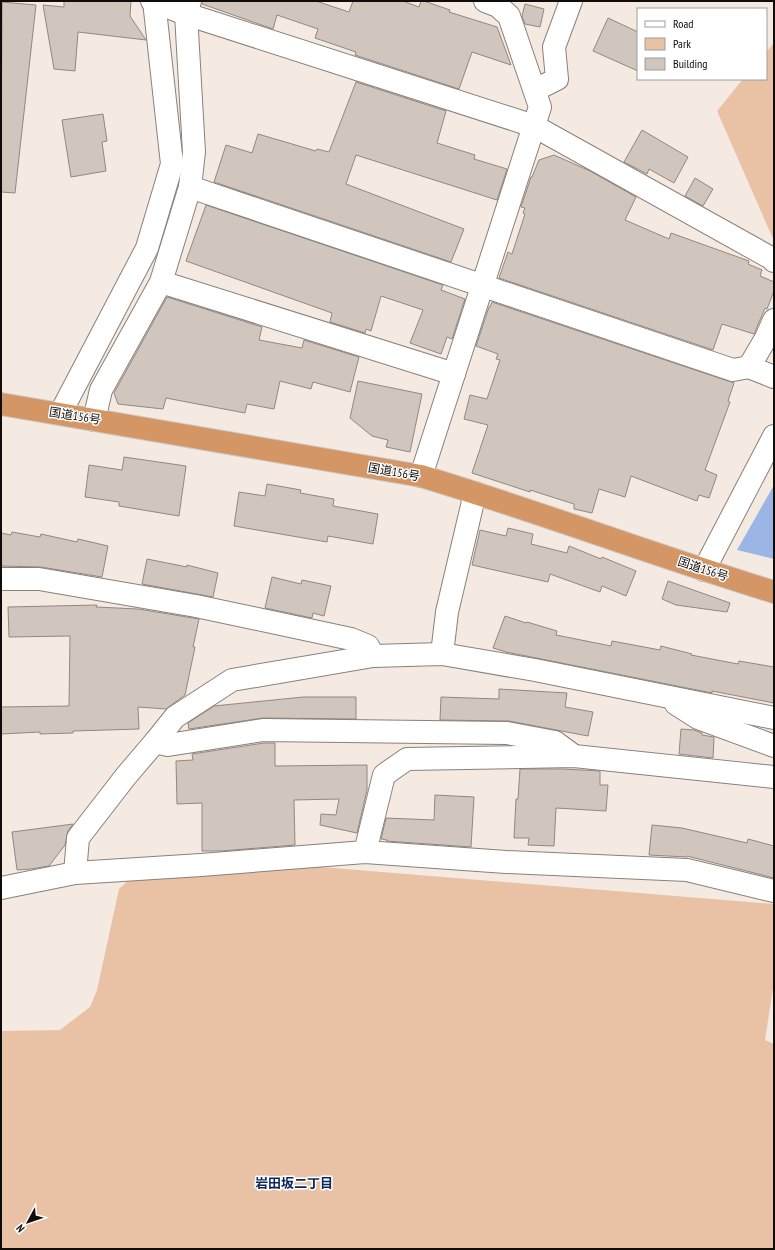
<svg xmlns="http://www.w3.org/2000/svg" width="775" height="1250" font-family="'PT Sans Narrow','Noto Sans JP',sans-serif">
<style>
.green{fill:#e9c2a5}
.water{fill:#9bb6e4}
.building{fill:#d0c6be;stroke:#928881}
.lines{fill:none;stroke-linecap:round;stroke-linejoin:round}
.street-casing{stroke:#898079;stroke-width:24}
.highway-casing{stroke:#cacac9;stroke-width:24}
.street{stroke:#fff;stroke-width:22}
.highway{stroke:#d49665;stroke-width:22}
.labels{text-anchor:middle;stroke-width:3;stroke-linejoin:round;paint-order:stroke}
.street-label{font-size:12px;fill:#0f0c09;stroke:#fff}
.neighbourhood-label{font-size:13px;font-weight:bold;fill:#0a265a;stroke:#fff}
</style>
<rect width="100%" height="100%" fill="#f5eae2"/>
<!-- green -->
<g class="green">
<path d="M774,43V241L717,111L743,79H766V52Z"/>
<path d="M185,856L774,904V982L765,1040L774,1044V1249H1V1031L60,1030L90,1007L97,990L119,889L146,864Z"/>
</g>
<!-- water -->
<path class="water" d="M774,485V559L737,550Z"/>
<!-- building -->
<g class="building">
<path d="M64,1H131L130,16L146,40L78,32L75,71L54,69L43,5L64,7Z"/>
<path d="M202,1H316L349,12L353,1H403L419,7L421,1H424L450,10L449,12L497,27L511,65L472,52L459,89L355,55L356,52L315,38L318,29L277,15L273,29L202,4Z"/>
<path d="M2,2L36,5L15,193L1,192Z"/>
<path d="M525,4L544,9L540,27L525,24L522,16Z"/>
<path d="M608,18L638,32V71L593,51Z"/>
<path d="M356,82L446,111L437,143L475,155L474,159L507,169L497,200L356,155L346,184L464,229L451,262L214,182L226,145L252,153L258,134L316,151L317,149L329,152Z"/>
<path d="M103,114L107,141L102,142L106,171L71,177L62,120Z"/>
<path d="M642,130L688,157L674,183L649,169L647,174L624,162Z"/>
<path d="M554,155L590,171L636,197L625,220L669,239L671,233L749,261L748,264L762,270L760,276L774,282V291L767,309L765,308L754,334L722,324L713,350L499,278L508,252L512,254L525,214L523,213L525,208L521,207L531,177H532L539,160Z"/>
<path d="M695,178L713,189L703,206L685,196Z"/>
<path d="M206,205L443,285L441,290L465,299L452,339L447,337L441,354L410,343L423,310L381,296L371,331L366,329L365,333L330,322L332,313L186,261Z"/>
<path d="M167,297L262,327L259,340L302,348L304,340L359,357L350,392L313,382L311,389L280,381L274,409L247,404L245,413L166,398L163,409L118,404L114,393Z"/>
<path d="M492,302L734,383L728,401L730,402L705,470L717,475L709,498L699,495L697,501L631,476L625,497L599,489L592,513L574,509V504L530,490V492L472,473L488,425L464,419L470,395L487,399L500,360L496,359L498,354L476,346L489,307H490Z"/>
<path d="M358,381L422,394L410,452L386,447L388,440L372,436L350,418Z"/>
<path d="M124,457L186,466L179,516L119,506V502L85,497L89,465L122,470Z"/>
<path d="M267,484L301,490L300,493L334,499L333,506L378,514L373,544L328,536L327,542L234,526L239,492L265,496Z"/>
<path d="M508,528L533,534L531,544L567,553L569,546L601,559L602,557L636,571L626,596L602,586L600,592L550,574L548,582L472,565L480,530L506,536Z"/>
<path d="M12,532L40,537L41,534L77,542L78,539L108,546L102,577L41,567L1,566V533L11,535Z"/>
<path d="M147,559L187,567V565L218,573L213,597L142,584Z"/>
<path d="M272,577L301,584L302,580L331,586L324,616L313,613L312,618L265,608Z"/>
<path d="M668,581L730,603L727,612L676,605L662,599Z"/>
<path d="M97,605L96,607L138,609L199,619L193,647H195L185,695L166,709L138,707L139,729L73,731V733L40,734V732L1,734V707L69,706L70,636L9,637L8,607Z"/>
<path d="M505,616L526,623L527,622L557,631L556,635L611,646L612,641L660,650L661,646L692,654L691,655L738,664L739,661L774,667V703L712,691V693L506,652L493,648Z"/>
<path d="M499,689L567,693L565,707L593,712L588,736L509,721L440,720L441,697L499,699Z"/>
<path d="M303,697H356V719L263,718L189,729L188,723L214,706Z"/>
<path d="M681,729L694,730L702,733V735L714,737L713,758L679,754Z"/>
<path d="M264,743H275V766L367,765V790L357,833L320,825L321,814L336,815L339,799L294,800L295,845L221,851H202V803L177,804L176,761L193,760L192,754Z"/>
<path d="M520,769H563L600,771V785H608L606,811L556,808L554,846L528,845L529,838H514L516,799H518Z"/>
<path d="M435,795L474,797L471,847L386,841L387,840L381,839L386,818L434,820Z"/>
<path d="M73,824L68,831L65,845L49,866L31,869L17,870L12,832Z"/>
<path d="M652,825L682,828L747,843L748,839L774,846V878L687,856V857L649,855Z"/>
</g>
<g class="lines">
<defs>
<g id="street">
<path d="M152,1L186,14L534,126L771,258L774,261"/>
<path d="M535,90L557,79L554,47L571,1"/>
<path d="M190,187L733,370L749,367L766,338L774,320"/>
<path d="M161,282L454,374"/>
<path d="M749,367L774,377"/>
<path d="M60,414L147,248L172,164L154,1"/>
<path d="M94,420L101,390L161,282L190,187L194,152L186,14L190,1"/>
<path d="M421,476L540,107L509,16L498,6L485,1"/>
<path d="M704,570L774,436"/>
<path d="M1,579H39L196,606L351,639L368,646L373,656"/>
<path d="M442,654L447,612L475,493"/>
<path d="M676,704L698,718L774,746"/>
<path d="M155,742L168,745L263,730L507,733L555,742L574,756"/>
<path d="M365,852L384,775L407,759L574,756L774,777"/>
<path d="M75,873L78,838L126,776L155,742L175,717L232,680L373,656L442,654L535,670L774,718"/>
<path d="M1,888L75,873L201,865L365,852L506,862L687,870L774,891"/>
</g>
<path id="highway" d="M1,404L421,476C540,512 656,556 774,592"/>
</defs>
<!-- street casing -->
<use href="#street" class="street-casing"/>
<!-- highway casing -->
<use href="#highway" class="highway-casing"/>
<!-- street -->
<use href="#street" class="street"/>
<!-- highway -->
<use href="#highway" class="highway"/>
</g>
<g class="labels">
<!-- street labels -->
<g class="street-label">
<text transform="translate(75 416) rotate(9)" y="4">国道156号</text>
<text transform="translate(394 472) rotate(10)" y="4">国道156号</text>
<text transform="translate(703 569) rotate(18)" y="4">国道156号</text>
</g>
<!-- neighbourhood labels -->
<g class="neighbourhood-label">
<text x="294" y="1188">岩田坂二丁目</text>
</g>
</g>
<!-- border -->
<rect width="775" height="1250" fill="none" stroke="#0f0c09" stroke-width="4"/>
<!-- legend -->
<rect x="637" y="8" width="130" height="72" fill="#ffffff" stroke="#9f9e9d"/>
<rect x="645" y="21" width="20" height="6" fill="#ffffff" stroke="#9f9e9d"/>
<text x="673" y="28" font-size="12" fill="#0f0c09">Road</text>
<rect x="645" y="38" width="20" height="12" fill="#e9c2a5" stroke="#9f9e9d"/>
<text x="673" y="48" font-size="12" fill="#0f0c09">Park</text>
<rect x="645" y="58" width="20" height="12" fill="#d0c6be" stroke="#9f9e9d"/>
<text x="673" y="68" font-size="12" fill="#0f0c09">Building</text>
<!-- north arrow -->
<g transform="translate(28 1222) rotate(230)" stroke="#ffffff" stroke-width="3" paint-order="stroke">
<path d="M0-3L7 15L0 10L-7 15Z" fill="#0f0c09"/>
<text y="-6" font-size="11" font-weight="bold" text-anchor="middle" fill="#0f0c09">N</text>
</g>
</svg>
